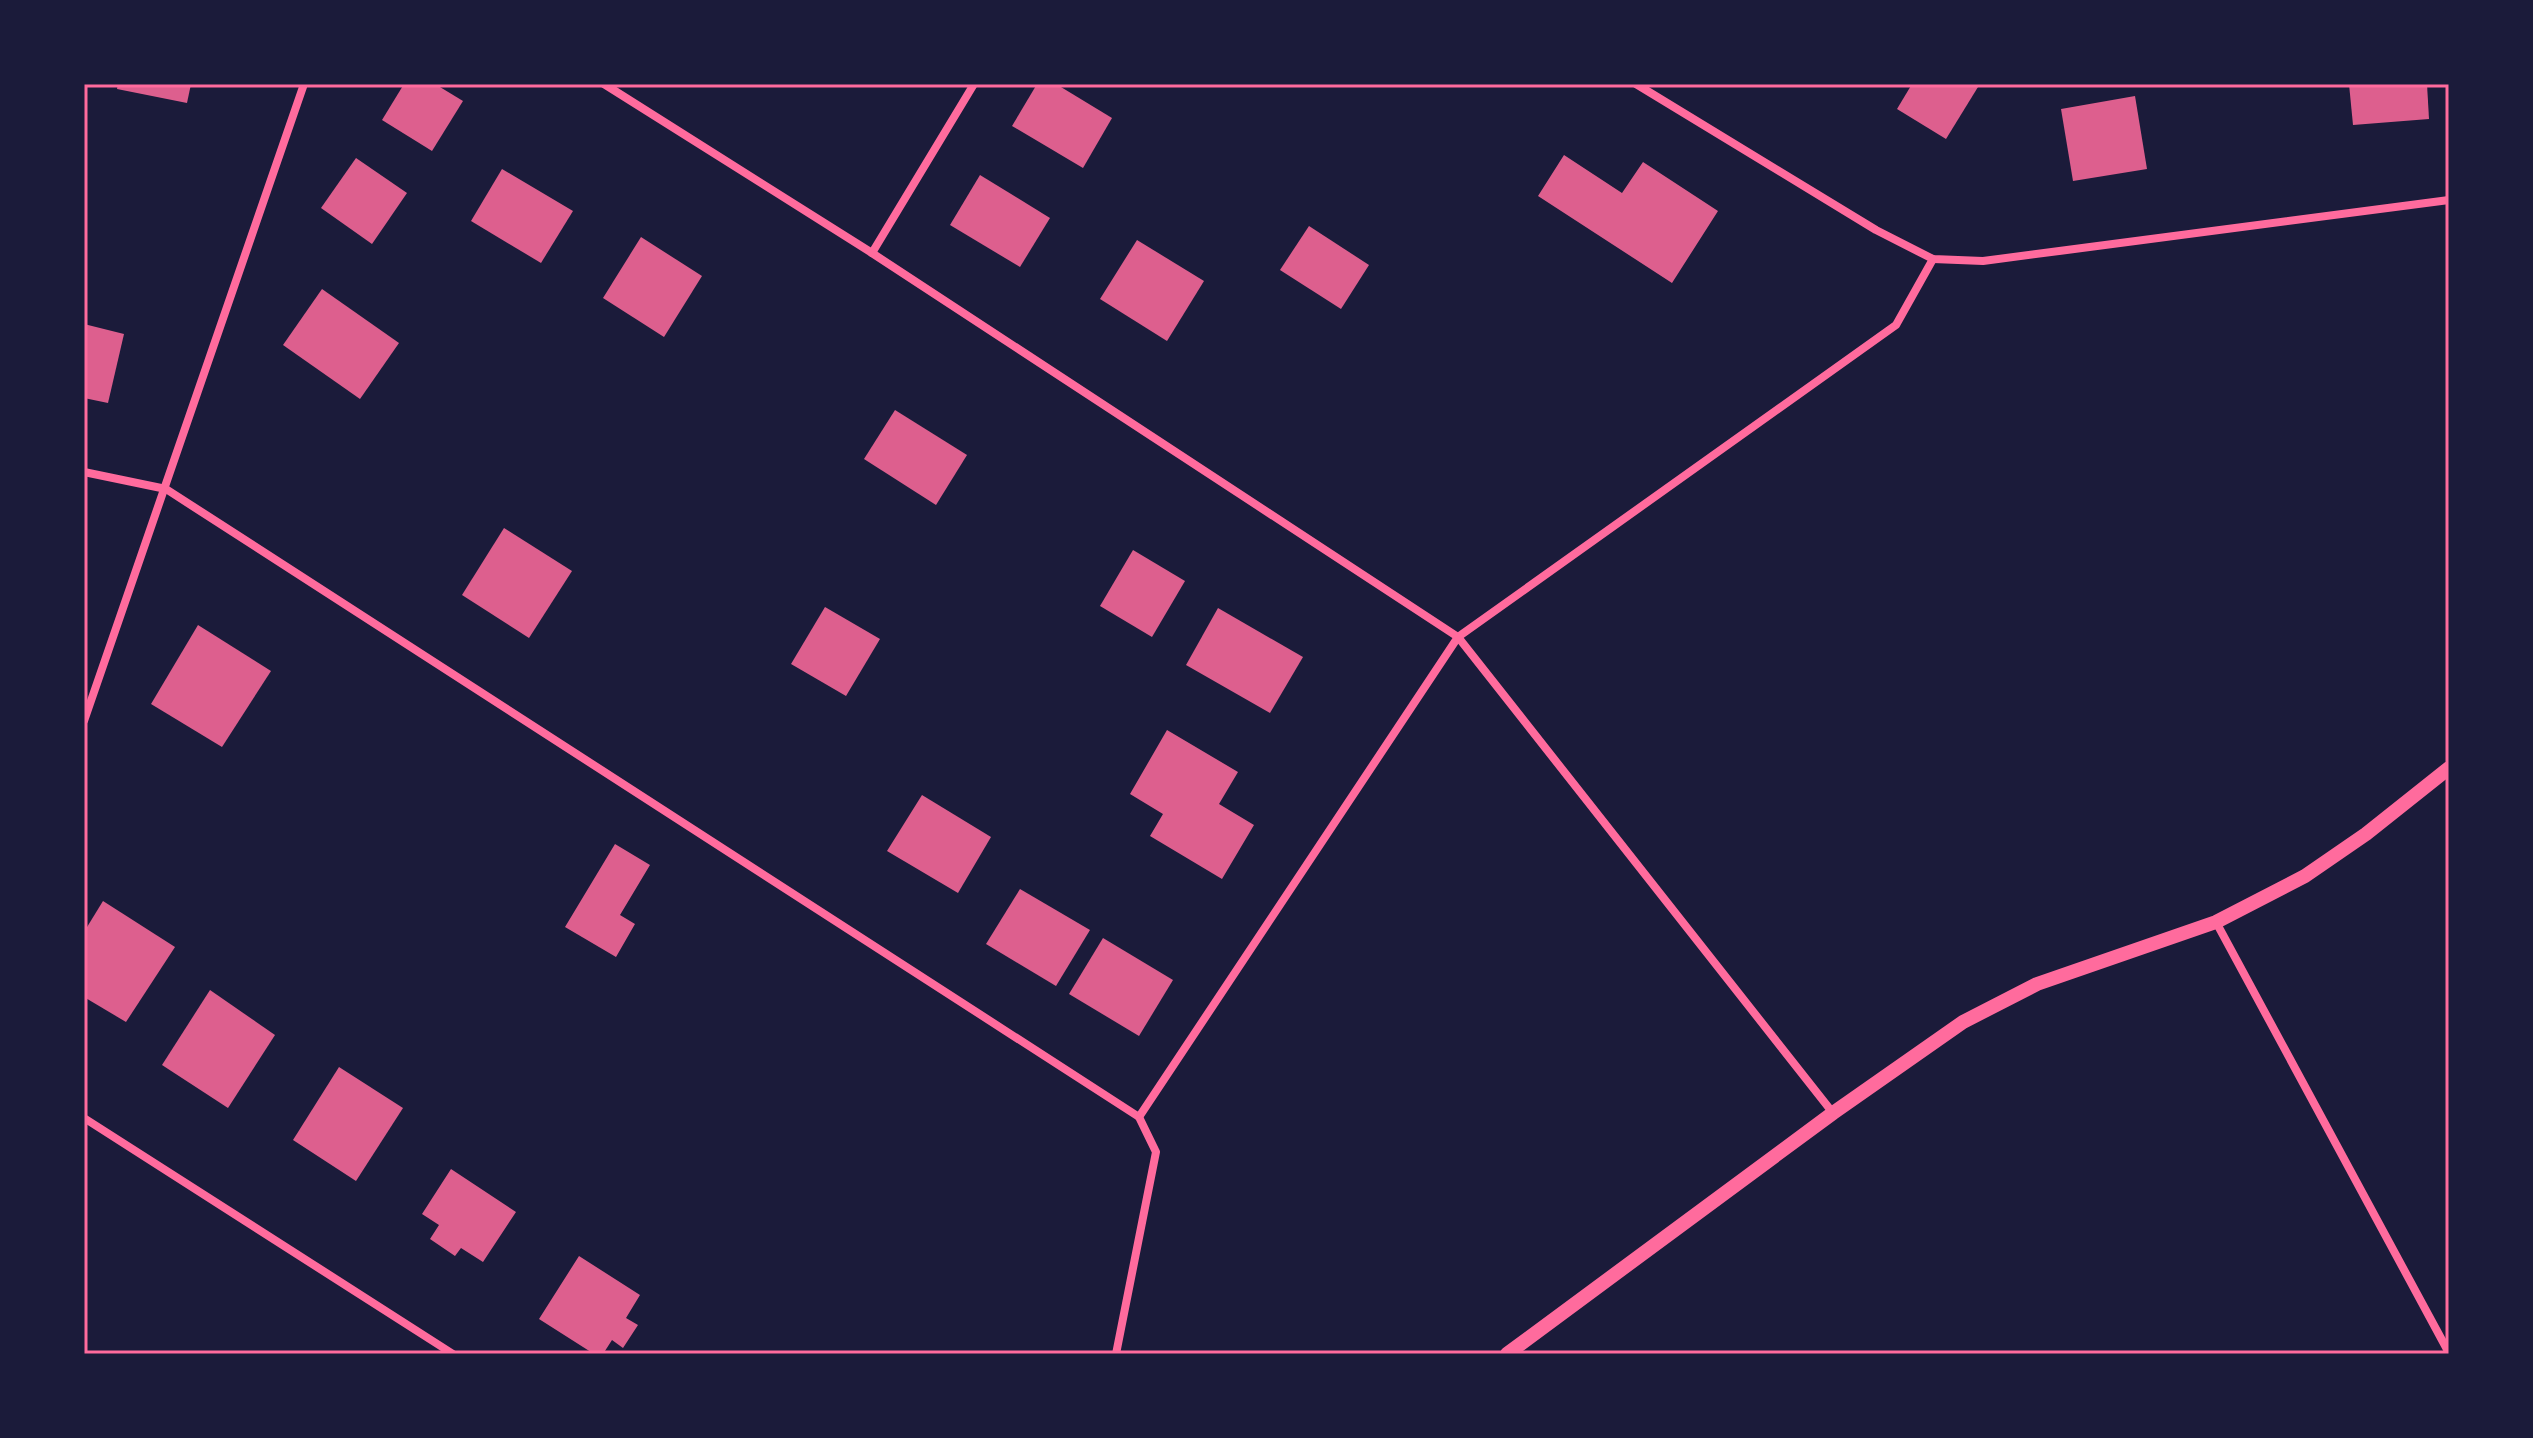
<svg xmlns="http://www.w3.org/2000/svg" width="2533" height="1438" font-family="'DM Sans',sans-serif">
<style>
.building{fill:#dd5f8e}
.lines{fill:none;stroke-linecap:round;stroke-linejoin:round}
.minor{stroke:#ff6b9d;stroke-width:8}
.tertiary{stroke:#ff6b9d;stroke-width:14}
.neatline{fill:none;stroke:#ff6b9d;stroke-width:3}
</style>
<rect width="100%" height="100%" fill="#1b1b3a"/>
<!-- building -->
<g class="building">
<path d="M118,84H191L187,103L117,89Z"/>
<path d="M404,84H435L463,101L432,151L382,120Z"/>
<path d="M1037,84H1056L1112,118L1083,168L1012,126Z"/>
<path d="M1912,84H1973L1978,87L1946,139L1897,109Z"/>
<path d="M2349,84H2427L2429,119L2353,125Z"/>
<path d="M2135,96L2147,169L2073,181L2061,109Z"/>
<path d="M1564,155L1622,193L1643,162L1718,211L1672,283L1538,196Z"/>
<path d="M356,158L407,193L372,244L321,208Z"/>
<path d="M502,169L573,211L541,263L471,221Z"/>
<path d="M980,175L1050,218L1020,267L950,225Z"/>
<path d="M1309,226L1369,265L1341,309L1280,270Z"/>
<path d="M641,237L702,276L664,337L603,298Z"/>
<path d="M1137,240L1204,281L1167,341L1100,299Z"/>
<path d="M322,289L399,343L360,399L283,345Z"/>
<path d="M84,324L124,334L108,403L84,398Z"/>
<path d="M895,410L967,455L936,505L864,459Z"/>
<path d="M504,528L572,571L529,638L462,595Z"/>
<path d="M1133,550L1185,581L1152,637L1100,606Z"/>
<path d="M825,607L880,639L846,696L791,664Z"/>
<path d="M1218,608L1303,657L1270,713L1186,665Z"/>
<path d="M198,625L271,671L222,747L151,704Z"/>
<path d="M1167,730L1238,772L1219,804L1254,825L1222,879L1150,836L1163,814L1130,794Z"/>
<path d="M922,795L991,837L958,893L887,851Z"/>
<path d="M615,844L650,865L620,915L635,924L616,957L565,927Z"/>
<path d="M1020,889L1090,930L1056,986L986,944Z"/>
<path d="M103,901L175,947L126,1022L84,997V932Z"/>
<path d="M1103,938L1173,980L1139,1036L1069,994Z"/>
<path d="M210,990L275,1035L228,1108L162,1065Z"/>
<path d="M339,1067L403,1108L356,1181L293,1140Z"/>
<path d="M451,1169L516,1212L483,1262L461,1248L455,1256L430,1239L439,1225L422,1214Z"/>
<path d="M579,1256L640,1295L626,1318L638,1325L623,1348L612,1340L603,1354H594L539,1319Z"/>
</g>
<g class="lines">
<!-- minor -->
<g class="minor">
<path d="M604,84L872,253L1458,637L1833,1113"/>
<path d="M1636,84L1876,230L1933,259L1983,261L2449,200"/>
<path d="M872,253L974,84"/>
<path d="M84,472L166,489L1139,1117L1458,637L1896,325L1933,259"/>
<path d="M84,721L304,84"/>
<path d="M2216,922L2449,1353"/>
<path d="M84,1118L453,1354"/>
<path d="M1116,1354L1156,1152L1139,1117"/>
</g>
<!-- tertiary -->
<path class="tertiary" d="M1507,1354L1833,1113L1963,1022L2037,984L2216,922L2305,876L2366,834L2449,768"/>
</g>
<!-- border -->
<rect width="2533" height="1438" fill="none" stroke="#1b1b3a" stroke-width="172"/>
<rect x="86" y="86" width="2361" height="1266" class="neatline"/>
</svg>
